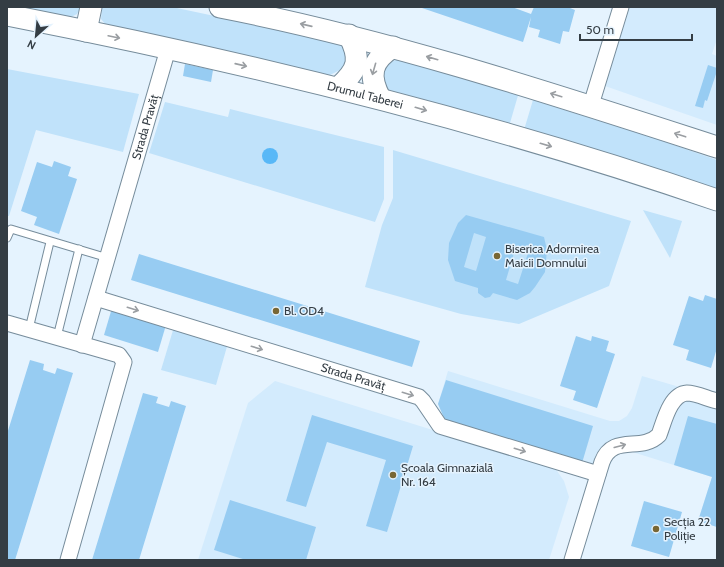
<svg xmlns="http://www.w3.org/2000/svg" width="724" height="567" font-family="Cabin,sans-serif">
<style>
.built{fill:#d3ebfd}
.green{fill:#c0e2fa}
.water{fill:#58b8f7}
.building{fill:#97ccf2;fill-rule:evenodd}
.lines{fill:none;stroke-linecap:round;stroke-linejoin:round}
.lane-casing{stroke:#768c9b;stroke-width:9}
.street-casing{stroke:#768c9b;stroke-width:17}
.secondary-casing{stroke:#768c9b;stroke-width:23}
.lane{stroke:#fff;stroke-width:7}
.street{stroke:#fff;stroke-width:15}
.secondary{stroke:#fff;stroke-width:21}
.oneway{stroke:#9a9ea2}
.poi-dot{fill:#786634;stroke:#e5f3fe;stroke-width:1.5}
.labels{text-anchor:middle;stroke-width:3;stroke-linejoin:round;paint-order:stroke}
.street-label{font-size:12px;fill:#343d44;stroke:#e5f3fe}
.poi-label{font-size:12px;fill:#343d44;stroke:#e5f3fe;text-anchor:start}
</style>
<rect width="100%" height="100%" fill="#e5f3fe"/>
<!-- built -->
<g class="built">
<path d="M630,7H717V39L712,54L717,56V125L605,86Z"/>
<path d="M448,371L610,421H619L627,416L632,408L642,376L717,398V527L698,521L712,477L623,449L614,455L608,471L445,420L438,404Z"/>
<path d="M275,381L555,468L564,481L569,497L549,560H198L248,403Z"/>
</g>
<!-- green -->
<g class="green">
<path d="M13,7H81L77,14L69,18Z"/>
<path d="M102,7H172L338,42C347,49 348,58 344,68L330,75L106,25L101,19Z"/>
<path d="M402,59L519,92L510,123L389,90C375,77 383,60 402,59Z"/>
<path d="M7,69L139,94L123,152L36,130L9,216H7Z"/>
<path d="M533,100L657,139L717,160V193L524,130Z"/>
<path d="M165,102L228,117L230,109L384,147V199L375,222L149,153Z"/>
<path d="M393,150L631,221L609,286L519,324L461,314L365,287L382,225L393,198Z"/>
<path d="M643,210L682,221L670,258Z"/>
<path d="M174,327L228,343L216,385L161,370Z"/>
</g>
<!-- water -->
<circle class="water" cx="270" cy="156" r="8"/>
<!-- building -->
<g class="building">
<path d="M419,7H512L531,14L534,7H570V8L575,10L569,32L563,31L560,44L538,37L540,30L529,27L531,17L523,42Z"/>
<path d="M185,64L213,70L211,82L183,76Z"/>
<path d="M708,65L717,68V71L707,101L705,100L703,108L695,106Z"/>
<path d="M54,161L71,167L68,176L77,179L59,234L34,225L37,217L21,211L37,162L52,167Z"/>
<path d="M466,215L544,237L547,250L545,272L535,287L530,293L517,300L493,293L490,297L485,298L478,293V288L455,281L448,260L449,243L458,223ZM474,233L486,237L476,271L464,267ZM516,246L529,250L518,284L506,280Z"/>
<path d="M139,254L420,341L412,367L131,280Z"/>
<path d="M705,295L717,299V348L711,368L686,360L689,350L673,345L689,296L703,301Z"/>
<path d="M112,308L166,325L158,352L104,335Z"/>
<path d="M576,336L591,341L592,336L609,341L606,351L615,354L597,408L573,400L576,391L560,386Z"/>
<path d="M30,360L44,364L43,370L55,374L57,368L73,373L15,560H7V434Z"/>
<path d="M446,380L593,426L582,463L445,420L438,404Z"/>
<path d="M143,393L158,397L156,403L169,407L171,401L186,406L139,560H92Z"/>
<path d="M312,415L413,446L387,532L366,526L386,460L327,442L306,507L286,501Z"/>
<path d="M688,416L717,424V527L698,521L712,477L674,465Z"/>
<path d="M230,500L316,527L306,560H246L214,550Z"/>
<path d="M644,501L682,512L669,557L631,546Z"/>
</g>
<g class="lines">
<defs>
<g id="lane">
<path d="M7,238L11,229L108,258"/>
<path d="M29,329L50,242"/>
<path d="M57,337L79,249"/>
</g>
<g id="street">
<path d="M591,105L621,7"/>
<path id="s1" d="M96,298L419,397L423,401L440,426L598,474"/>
<path d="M7,323L119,355L124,362L68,560"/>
<path id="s2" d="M82,345L168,49"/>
<path d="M572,560L602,462C613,433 641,453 659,435C664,422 670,394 687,393C696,393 708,399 717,401"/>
</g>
<g id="secondary">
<path d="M220,7C390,40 553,94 717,147"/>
<path id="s3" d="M7,15C247,62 485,120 717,200"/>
<path d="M86,31L91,7"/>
<path d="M339,87C359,69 361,59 349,35"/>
<path d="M380,98C368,75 371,61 393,47"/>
</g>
</defs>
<!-- lane casing -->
<use href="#lane" class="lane-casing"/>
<!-- street casing -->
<use href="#street" class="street-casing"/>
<!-- secondary casing -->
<use href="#secondary" class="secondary-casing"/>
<!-- lane -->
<use href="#lane" class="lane"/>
<!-- street -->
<use href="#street" class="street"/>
<!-- secondary -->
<use href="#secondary" class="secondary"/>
</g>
<!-- one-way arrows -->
<defs><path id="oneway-shaft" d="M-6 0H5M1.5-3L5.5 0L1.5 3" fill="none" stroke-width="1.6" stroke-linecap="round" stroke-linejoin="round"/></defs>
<g class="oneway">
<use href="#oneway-shaft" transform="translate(306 25) rotate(-167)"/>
<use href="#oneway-shaft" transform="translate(114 37) rotate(12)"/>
<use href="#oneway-shaft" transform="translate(432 58) rotate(-164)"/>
<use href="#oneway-shaft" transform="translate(241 65) rotate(13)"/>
<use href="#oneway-shaft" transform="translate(374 69) rotate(106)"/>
<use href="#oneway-shaft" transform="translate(556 95) rotate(-163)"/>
<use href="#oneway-shaft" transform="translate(421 109) rotate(16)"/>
<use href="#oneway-shaft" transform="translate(680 135) rotate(-162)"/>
<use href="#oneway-shaft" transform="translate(546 145) rotate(16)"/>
<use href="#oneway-shaft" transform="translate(133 309) rotate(17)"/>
<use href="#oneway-shaft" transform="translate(257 348) rotate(17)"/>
<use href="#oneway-shaft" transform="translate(408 394) rotate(17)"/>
<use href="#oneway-shaft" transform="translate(620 446) rotate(-15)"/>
<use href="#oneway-shaft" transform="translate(520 450) rotate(17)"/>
</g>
<!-- markers -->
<g class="poi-dot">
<circle cx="497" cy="256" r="4"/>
<circle cx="276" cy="311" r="4"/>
<circle cx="393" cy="475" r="4"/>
<circle cx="656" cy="529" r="4"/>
</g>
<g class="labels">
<!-- street labels -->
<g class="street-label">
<text dy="4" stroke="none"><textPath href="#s3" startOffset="367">Drumul Taberei</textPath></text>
<text dy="4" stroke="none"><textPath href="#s2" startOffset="227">Strada Pravăț</textPath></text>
<text dy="4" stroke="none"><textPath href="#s1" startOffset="269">Strada Pravăț</textPath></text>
</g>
<!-- poi labels -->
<g class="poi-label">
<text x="505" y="253">Biserica Adormirea<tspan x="505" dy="14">Maicii Domnului</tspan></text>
<text x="284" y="315">Bl. OD4</text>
<text x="401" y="472">Școala Gimnazială<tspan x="401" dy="14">Nr. 164</tspan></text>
<text x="664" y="526">Secția 22<tspan x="664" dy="14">Poliție</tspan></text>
</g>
</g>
<!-- border -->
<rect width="724" height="567" fill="none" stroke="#343d44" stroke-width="16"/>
<!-- north arrow -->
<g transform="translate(36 36) rotate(207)" stroke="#e5f3fe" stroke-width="3" paint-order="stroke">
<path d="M0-3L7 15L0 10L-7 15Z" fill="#343d44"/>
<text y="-6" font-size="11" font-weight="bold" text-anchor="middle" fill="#343d44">N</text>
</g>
<!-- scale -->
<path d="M580 34v6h112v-6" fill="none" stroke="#343d44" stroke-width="2"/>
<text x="586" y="34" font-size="12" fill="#343d44" stroke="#e5f3fe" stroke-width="3" paint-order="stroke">50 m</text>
</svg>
